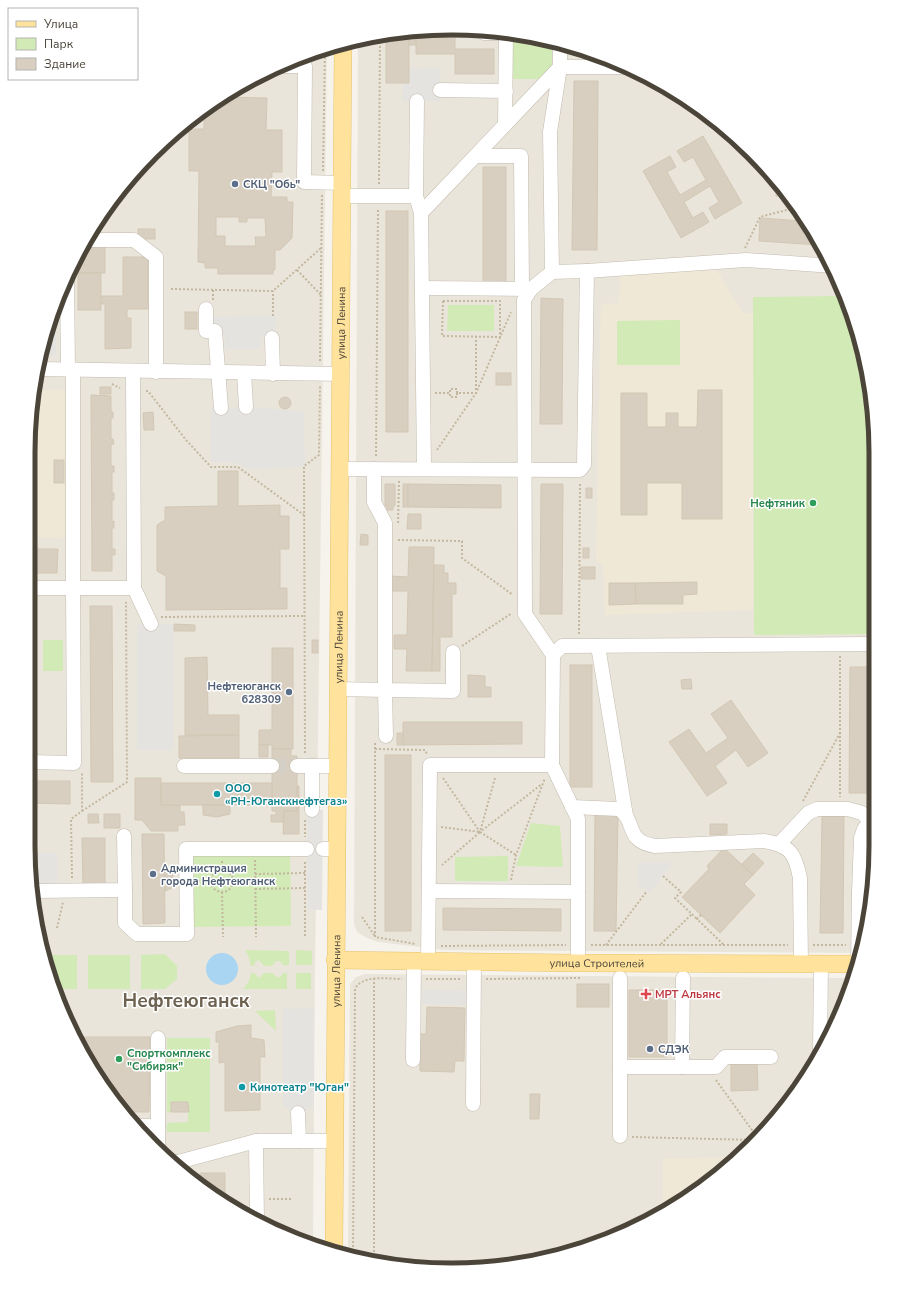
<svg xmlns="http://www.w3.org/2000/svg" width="904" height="1298" font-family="'Nunito Sans',sans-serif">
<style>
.residential{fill:#eae5da}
.education{fill:#efe8d6}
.green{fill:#d2eab5}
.parking{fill:#e5e3e0}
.water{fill:#a9d4f2}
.building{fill:#d8cfc1;stroke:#d3c7b4;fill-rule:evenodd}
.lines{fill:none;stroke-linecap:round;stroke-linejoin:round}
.minor-tunnel{stroke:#d4d0c8;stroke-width:14;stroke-dasharray:14 7;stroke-linecap:butt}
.minor-casing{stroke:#c2bbae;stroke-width:15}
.major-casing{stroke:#e6c16a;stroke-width:18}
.path{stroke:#c4b79f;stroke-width:2;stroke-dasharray:2 2;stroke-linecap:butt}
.minor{stroke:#fff;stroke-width:14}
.major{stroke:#ffe39c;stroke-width:17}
.service-dot{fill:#5c6f8a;stroke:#fff;stroke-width:1.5}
.leisure-dot{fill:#2e9e5b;stroke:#fff;stroke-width:1.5}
.culture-dot{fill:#0f9aa8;stroke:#fff;stroke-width:1.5}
.health-dot{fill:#e0444e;stroke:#fff;stroke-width:1.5}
.labels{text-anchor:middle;stroke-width:3;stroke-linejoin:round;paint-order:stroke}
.service-label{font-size:11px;font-weight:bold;fill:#4e5e75;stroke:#fff;text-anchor:start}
.street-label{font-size:11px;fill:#4b4439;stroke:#fff}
.leisure-label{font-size:11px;font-weight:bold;fill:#27864d;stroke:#fff;text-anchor:end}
.culture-label{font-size:11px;font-weight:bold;fill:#0d838f;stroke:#fff;text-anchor:start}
.health-label{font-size:11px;font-weight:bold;fill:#be3a42;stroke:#fff;text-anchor:start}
.town-label{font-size:19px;font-weight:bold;fill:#6e6250;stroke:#fff}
.rim{fill:none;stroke:#4b4439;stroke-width:5}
</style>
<rect width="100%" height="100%" fill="#f6f3ec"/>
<!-- residential -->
<g class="residential">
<path d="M479,29L562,42L639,72L710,115L771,172L832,265L854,316L872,396L875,873L862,953L444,950L378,942L367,938L357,932L354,924L358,41L396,32Z"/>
<path d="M327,48L315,970L313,1244L290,1238L240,1213L173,1165L99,1081L60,1008L43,956L28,846V452L36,369L60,290L85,240L116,194L172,133L240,85L315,51Z"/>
<path d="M365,974L821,978H853L832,1033L789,1104L732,1165L640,1226L534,1262L452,1270L397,1266L348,1253L350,984L356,977Z"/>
</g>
<!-- education -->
<g class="education">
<path d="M716,269L743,313H753V610L605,615L603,564L596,562L601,304L619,303L620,275Z"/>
<path d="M34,390H66V538L28,537V452Z"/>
<path d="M739,1157L732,1165L663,1211V1159Z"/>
</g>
<!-- green -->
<g class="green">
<path d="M509,40L552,41V65L540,79H509Z"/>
<path d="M845,296L854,316L872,396L874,634L754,635L753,297Z"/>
<path d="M448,305H494V331H447Z"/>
<path d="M680,320V365H617V321Z"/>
<rect x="43" y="640" width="20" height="31"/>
<path d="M531,823L560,826L563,867L516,866Z"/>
<path d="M290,851L291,926L191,927V858L193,854Z"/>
<path d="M508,856V881H455V857Z"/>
<path d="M245,950L289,951V965H283L280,961H276L272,966H264L259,960L255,962L254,966H251L248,955Z"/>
<path d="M296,950L312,951V965H296Z"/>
<path d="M165,954L177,966V979L165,989H141V955Z"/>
<path d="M42,955H77V989H54Z"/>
<rect x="88" y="955" width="42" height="34"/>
<path d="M251,973H254L259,978L264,973H272L277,977H280L283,973H287V989H243L249,981Z"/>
<rect x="296" y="973" width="15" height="16"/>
<path d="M275,1010L276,1031L255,1011Z"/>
<path d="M167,1038H210V1132H167V1123L188,1122V1102H171V1112L167,1113Z"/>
</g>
<!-- parking -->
<g class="parking">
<path d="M479,29L484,39H460V30Z"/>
<path d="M440,68V101H402L403,83L409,82V69Z"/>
<path d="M56,305V356H40Z"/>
<path d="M276,316V338H261V349H225V337H212V317Z"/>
<path d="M257,407L304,412L305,467L247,469L238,463L211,462V408Z"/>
<path d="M137,624H174L173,750H137Z"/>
<path d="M307,810H323L322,910H307Z"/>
<path d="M29,853H57L58,891H34Z"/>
<path d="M638,863H672L650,893L638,884Z"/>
<path d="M421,990L468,991V1005L422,1004Z"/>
<path d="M314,1008V1105L303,1113H293L283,1106V1009Z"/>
</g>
<!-- water -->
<circle class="water" cx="222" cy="969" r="16"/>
<!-- building -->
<g class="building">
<path d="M455,30V49H494V74H455V54H416V31Z"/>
<path d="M409,31V83H386V34Z"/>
<rect x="409" y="31" width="7" height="14"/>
<path d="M574,81H598L597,250H572Z"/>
<path d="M222,97L267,98L266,130H282V172H272L271,197H287V202H293L292,238L280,250H275V270H273V274H218V268H205V263L198,262L199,171H189V129H204V110ZM216,217H239V222H247V218H265L266,237H255L256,246H225V236H216Z"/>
<path d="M703,136L742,203L715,219L709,208L719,202L710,186L684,202L693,218L703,212L709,222L681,238L643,171L670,156L676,167L667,172L680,195L706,180L693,157L684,162L677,151Z"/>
<rect x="483" y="167" width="23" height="117"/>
<path d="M776,180L786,196H776Z"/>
<rect x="386" y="211" width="22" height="221"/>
<path d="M760,218L803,221L819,245L759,241Z"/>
<rect x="138" y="229" width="17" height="10"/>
<path d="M82,245H105V273H78V255Z"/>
<path d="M123,257H148V303H150V309H127V318H131V348L105,349V304H101V296H123Z"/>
<rect x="78" y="273" width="23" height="37"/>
<path d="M541,298L563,299L562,424H540Z"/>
<rect x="185" y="312" width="12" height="17"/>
<rect x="496" y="373" width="15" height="12"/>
<rect x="100" y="387" width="11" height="7"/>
<path d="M698,390H722V519H682V483H647V515H621V393H647V427H666V413H678V427H697Z"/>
<path d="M91,395L111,396V412H113V418H111V439H113L114,444H111V466H114V472H112V493H114V500H112V522L114,521V528H112V549H115V555H112V571H92Z"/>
<circle cx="285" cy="403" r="6"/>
<path d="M153,412L154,430H144L143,413Z"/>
<path d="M30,428H33L32,460H28Z"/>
<rect x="54" y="460" width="10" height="23"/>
<path d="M218,471H238V506L280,505V516H289V549H280V588H287V609L166,610V576L157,571V525L165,520V507L218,506Z"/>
<path d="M385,484H395V506H393V510H387V506H385Z"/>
<rect x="403" y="484" width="5" height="23"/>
<path d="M408,484L501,485V508L408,507Z"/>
<path d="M541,484H563L562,614H540Z"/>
<rect x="586" y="488" width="6" height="10"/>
<path d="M408,514H421V529H407Z"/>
<path d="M361,534L368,535V545H360Z"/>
<path d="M409,547H434L432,671H406L407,649H394V635H407L408,591H390V576L408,577Z"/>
<rect x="583" y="548" width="6" height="10"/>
<path d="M28,549H58L57,573H28Z"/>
<path d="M434,565H444V573H448V583H456V594H452V637H440V671H432Z"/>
<rect x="581" y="567" width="14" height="12"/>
<path d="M697,582V594L683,595V604H636L635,583Z"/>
<path d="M609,583H635L636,604L609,605Z"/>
<path d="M90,606H112L113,782H91Z"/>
<path d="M174,624L195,625V631H174Z"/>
<rect x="312" y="640" width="6" height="13"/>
<path d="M272,648H293V749H272V745H259V730H272Z"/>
<path d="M207,657L208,715H239V735H185V658Z"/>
<rect x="570" y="665" width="22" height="122"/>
<path d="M850,667H873V793H849Z"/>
<path d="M468,675L485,676V687H491V697H468Z"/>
<path d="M691,679L692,689H682L681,680Z"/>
<path d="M731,700L768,753L748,767L736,750L715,766L727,783L707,796L669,742L689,729L706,753L728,738L711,714Z"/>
<path d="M403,722H522V744L403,745Z"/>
<rect x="397" y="733" width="6" height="12"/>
<path d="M239,735V758H179V736Z"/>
<rect x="259" y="745" width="9" height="12"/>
<path d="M272,749H291V756H297V811H284V822H271V815H276V811H272Z"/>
<rect x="385" y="755" width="26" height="176"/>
<path d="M135,778H161V805H180V812H184L185,825H178V831H151L142,820H135Z"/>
<path d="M28,781H70V804L28,803Z"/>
<rect x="161" y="783" width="111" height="22"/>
<path d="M297,786H299V834H283L284,811H297Z"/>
<path d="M203,805H230V814L217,817L203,815Z"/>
<path d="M88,814H98L99,823H88Z"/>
<rect x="104" y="814" width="16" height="14"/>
<path d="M595,814H618L616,931H594Z"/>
<path d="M822,816H844L843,933H820Z"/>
<path d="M710,824H727V834L710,835Z"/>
<path d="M142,834H164L165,923L143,924Z"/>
<path d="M82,838H105V886L83,887Z"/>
<path d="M724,848L753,875L744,884L755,895L720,933L682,897L709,869L707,866Z"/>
<path d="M753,853L764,863L753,875L742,864Z"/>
<path d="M165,868L172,872L174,882L172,888L165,891Z"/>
<path d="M443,908L561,909V931L443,930Z"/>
<rect x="577" y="984" width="32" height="23"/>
<rect x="629" y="990" width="38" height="67"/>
<path d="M427,1007L465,1008L464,1061H455L454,1072L420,1071V1034H426Z"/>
<path d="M251,1025V1038L264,1040L265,1057H260V1110L225,1111V1062L219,1063V1042H216V1032L237,1026Z"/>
<path d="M75,1037H150L149,1112H126L99,1081Z"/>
<path d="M757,1061L758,1090L731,1091V1062Z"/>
<path d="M530,1094H540L539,1119H530Z"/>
<path d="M171,1102H188L189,1112H171Z"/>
<path d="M200,1173H225V1203L200,1184Z"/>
</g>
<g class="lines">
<!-- minor-tunnel -->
<path class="minor-tunnel" d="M272,766H297"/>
<defs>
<g id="minor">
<path d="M484,33H504"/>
<path d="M281,66H305L304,182L342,183"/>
<path d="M440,90L506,91"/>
<path d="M505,125L506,33"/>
<path d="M476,156H521L522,289"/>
<path d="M342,196H416L421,213L424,469"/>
<path d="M416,196L417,101"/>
<path d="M421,213L560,67H628"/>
<path d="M85,240H134L156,257V372"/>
<path d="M587,271L746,260L833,266"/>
<path d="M67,277L68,369"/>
<path d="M422,288L531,289"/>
<path d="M206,309V331H215L221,408"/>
<path d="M272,338L273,374"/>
<path d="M36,369L340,374"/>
<path d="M244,373L246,407"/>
<path d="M340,469L580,470L584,465L587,271L552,272L550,132L560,67V42"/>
<path d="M374,469V502L385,523V690L453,691V652"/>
<path d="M28,588H73V370"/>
<path d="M134,588L151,624"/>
<path d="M598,646L626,816"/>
<path d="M553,655L562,646L874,644"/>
<path d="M337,689L385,690L386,736"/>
<path d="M28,762L74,763L73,588H134L133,372"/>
<path d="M552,765L553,655L525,614L524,300L531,289L552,272"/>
<path d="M184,766H272"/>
<path d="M297,766H312"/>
<path d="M572,807L619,809C637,821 624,841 655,846L764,841C789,845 795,852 800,878L801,964"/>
<path d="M312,810V766H337"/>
<path d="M780,843L808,813L817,809H848L862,813L870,821"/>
<path d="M323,849H336"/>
<path d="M125,890V923L137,934H187L186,849H307"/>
<path d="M34,891L125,890L124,836"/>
<path d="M430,891L578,892"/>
<path d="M859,893L861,838L864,829L875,815"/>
<path d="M428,961L430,765H552L578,819V963"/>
<path d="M858,964L859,893H872"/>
<path d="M620,978V1136"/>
<path d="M683,978L682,1067H716L725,1057H771"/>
<path d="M158,1038V1149"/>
<path d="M820,1053L821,964"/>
<path d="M413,1060L414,961"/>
<path d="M620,1067H682"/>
<path d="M473,1104L474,962"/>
<path d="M298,1113L299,1141"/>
<path d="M139,1126H158"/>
<path d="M256,1141H335"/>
<path d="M170,1162H178L256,1141L257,1222"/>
</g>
<g id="major">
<path id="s1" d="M335,960L578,963L858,964"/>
<path id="s2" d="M334,1250L343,44"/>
</g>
</defs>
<!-- minor casing -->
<use href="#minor" class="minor-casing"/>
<!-- major casing -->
<use href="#major" class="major-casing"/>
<!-- path -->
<g class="path">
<path d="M323,171L325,48"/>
<path d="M379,184L380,35"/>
<path d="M102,228V214"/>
<path d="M745,248L760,217L794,208"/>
<path d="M297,270L321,295"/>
<path d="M171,289L273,291L321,248"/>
<path d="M213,290V300"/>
<path d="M443,301H500V337L442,336Z"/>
<path d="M273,316V291"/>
<path d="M320,361L322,194"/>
<path d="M112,384L120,388"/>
<path d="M146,391H148L186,440L211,467H238L304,515"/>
<path d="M435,393H450"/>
<path d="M457,393V389H450V397H457V393H476V337"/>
<path d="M437,450L476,393L511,312"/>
<path d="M376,456L378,209"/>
<path d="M398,523L399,481"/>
<path d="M398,540L462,541V558L513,595"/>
<path d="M161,617L304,616"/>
<path d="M579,634L580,483"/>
<path d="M462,646L512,613"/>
<path d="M840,656V797"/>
<path d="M375,743V937L416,944"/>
<path d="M375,749L425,750L427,754"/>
<path d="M305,753L304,466L319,455L320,386"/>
<path d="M443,778L480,832L542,784"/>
<path d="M495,778L480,832L516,855"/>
<path d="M803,801L840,733"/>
<path d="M82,811L127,782L126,602"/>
<path d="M305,820V837"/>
<path d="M441,827L480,832L442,865"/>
<path d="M255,860L256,937"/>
<path d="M222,861V870"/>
<path d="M305,862V936"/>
<circle cx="222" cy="881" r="11"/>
<path d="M255,874L305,873"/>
<path d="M663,876L681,892L675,898L697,919"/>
<path d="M72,878L71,819L82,811V773"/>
<path d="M511,880L516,855L545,778"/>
<path d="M198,881H211"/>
<path d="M233,882H255"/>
<path d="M255,889L305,888"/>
<path d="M222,892L223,937"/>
<path d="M701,915L697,919L724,945"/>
<path d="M362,917L375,936"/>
<path d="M57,928L63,902"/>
<path d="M661,944L692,914"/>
<path d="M591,945H788"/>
<path d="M606,945L647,891"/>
<path d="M813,945H846"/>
<path d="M441,946L566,945"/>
<path d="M426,979H462"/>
<path d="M486,979L580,978"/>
<path d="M716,1080L757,1137"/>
<path d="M632,1137L755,1140"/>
<path d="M269,1199H292"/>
<path d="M353,1255L355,989C363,974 387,979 402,979"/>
<path d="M374,1260V979"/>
</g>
<!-- minor -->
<use href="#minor" class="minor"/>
<!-- major -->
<use href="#major" class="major"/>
</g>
<!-- markers -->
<g class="service-dot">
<circle cx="235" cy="184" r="4"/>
<circle cx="289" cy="692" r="4"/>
<circle cx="153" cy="874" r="4"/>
<circle cx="650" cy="1049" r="4"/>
</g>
<g class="leisure-dot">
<circle cx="813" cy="503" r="4"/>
<circle cx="119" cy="1059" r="4"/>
</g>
<g class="culture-dot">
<circle cx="217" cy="794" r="4"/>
<circle cx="242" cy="1087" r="4"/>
</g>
<path class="health-dot" d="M644 988h4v4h4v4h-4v4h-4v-4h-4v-4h4z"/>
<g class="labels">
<!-- service labels -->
<g class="service-label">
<text x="243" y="188">СКЦ "Обь"</text>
<text x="281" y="690" text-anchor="end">Нефтеюганск<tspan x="281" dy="13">628309</tspan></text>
<text x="161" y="872">Администрация<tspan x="161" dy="13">города Нефтеюганск</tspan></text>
<text x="658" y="1053">СДЭК</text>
</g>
<!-- street labels -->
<g class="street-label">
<text dy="4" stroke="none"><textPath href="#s2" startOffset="927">улица Ленина</textPath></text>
<text dy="4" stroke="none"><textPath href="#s2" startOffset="603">улица Ленина</textPath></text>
<text dy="4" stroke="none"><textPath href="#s1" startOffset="262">улица Строителей</textPath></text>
<text dy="4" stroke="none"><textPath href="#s2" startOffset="279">улица Ленина</textPath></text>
</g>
<!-- leisure labels -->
<g class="leisure-label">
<text x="805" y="507">Нефтяник</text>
<text x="127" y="1057" text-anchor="start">Спорткомплекс<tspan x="127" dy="13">"Сибиряк"</tspan></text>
</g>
<!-- culture labels -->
<g class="culture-label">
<text x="225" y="792">ООО<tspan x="225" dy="13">«РН-Юганскнефтегаз»</tspan></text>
<text x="250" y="1091">Кинотеатр "Юган"</text>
</g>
<!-- health labels -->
<g class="health-label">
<text x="655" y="998">МРТ Альянс</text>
</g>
<!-- town labels -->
<g class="town-label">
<text x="186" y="1007">Нефтеюганск</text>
</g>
</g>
<!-- crop -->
<path d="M0 0H904V1298H0ZM452 35H452A417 417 0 0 1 869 452V846A417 417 0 0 1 452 1263H452A417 417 0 0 1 35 846V452A417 417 0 0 1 452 35Z" fill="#fff" fill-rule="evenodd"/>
<path class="rim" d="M452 35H452A417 417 0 0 1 869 452V846A417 417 0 0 1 452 1263H452A417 417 0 0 1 35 846V452A417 417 0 0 1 452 35Z"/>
<!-- legend -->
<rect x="8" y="8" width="130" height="72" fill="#ffffff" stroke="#b7b4b0"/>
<rect x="16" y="21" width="20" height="6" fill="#ffe39c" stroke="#b7b4b0"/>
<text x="44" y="28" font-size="12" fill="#4b4439">Улица</text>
<rect x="16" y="38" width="20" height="12" fill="#d2eab5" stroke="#b7b4b0"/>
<text x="44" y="48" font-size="12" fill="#4b4439">Парк</text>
<rect x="16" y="58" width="20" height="12" fill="#d8cfc1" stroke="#b7b4b0"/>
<text x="44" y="68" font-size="12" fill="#4b4439">Здание</text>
</svg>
